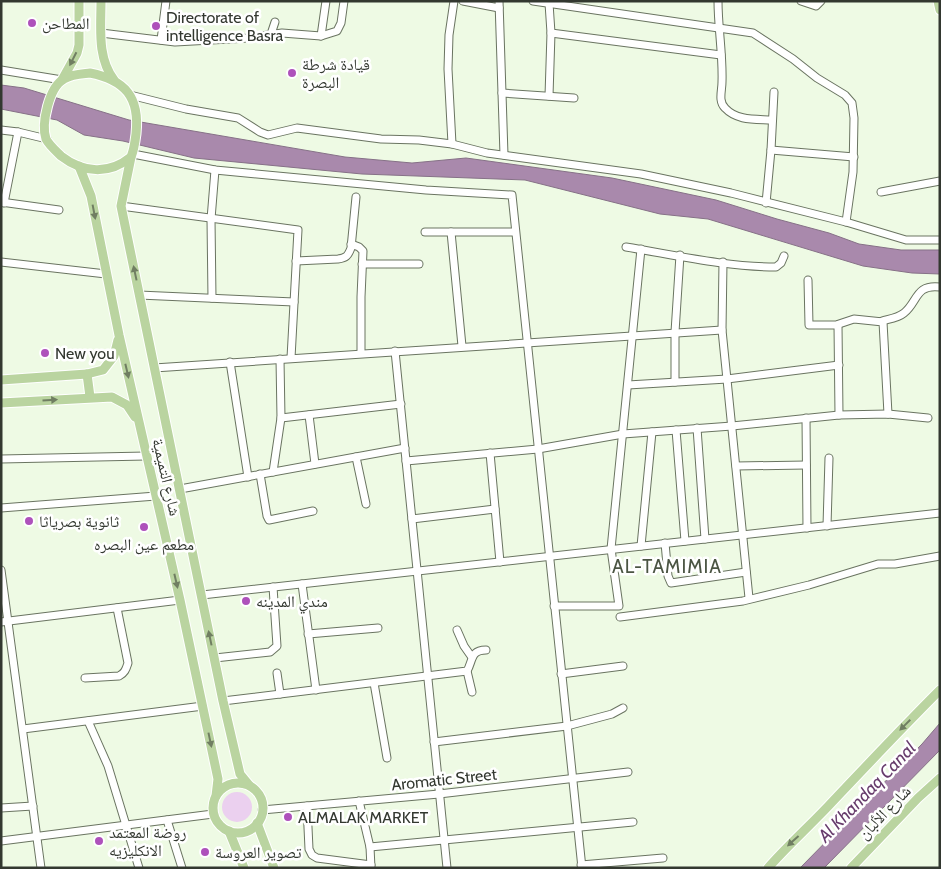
<svg xmlns="http://www.w3.org/2000/svg" width="941" height="869" font-family="Cabin,'Noto Naskh Arabic',sans-serif">
<style>
.green{fill:#ebd0ef}
.water{fill:#a989ac;stroke:#867187}
.lines{fill:none;stroke-linecap:round;stroke-linejoin:round}
.minor-casing{stroke:#6a7461;stroke-width:9}
.major-casing{stroke:#fff;stroke-width:11}
.minor{stroke:#fff;stroke-width:7}
.major{stroke:#bad4a0;stroke-width:9}
.oneway{fill:#707e62}
.poi-dot{fill:#ae51bb;stroke:#fff;stroke-width:2}
.labels{text-anchor:middle;stroke-width:5;stroke-linejoin:round;paint-order:stroke}
.poi-label{font-size:16px;fill:#333830;stroke:#fff;text-anchor:start}
.street-label{font-size:16px;fill:#333830;stroke:#fff}
.water-label{font-size:18px;font-style:italic;fill:#673c6c;stroke:#fff}
.quarter-label{font-size:19px;letter-spacing:1px;fill:#4b5543;stroke:#fff}
</style>
<rect width="100%" height="100%" fill="#eefae4"/>
<!-- green -->
<circle class="green" cx="237" cy="807" r="15"/>
<!-- water -->
<g class="water">
<path d="M1,85L24,88L129,120L345,157L412,163L466,158L612,178L716,200L777,219L829,233L859,244L901,250H940V274L912,273L863,266L708,219L660,214L525,180L362,174L194,158L123,141L84,135L57,120L1,109Z"/>
<path d="M940,723V750L824,868H800L922,744Z"/>
</g>
<g class="lines">
<defs>
<g id="minor">
<path d="M463,1L499,8"/>
<path d="M499,1L504,155"/>
<path d="M533,1L753,33L793,59L817,78L845,95L852,103L854,118L853,172L846,222"/>
<path d="M718,1C718,28 723,55 722,82C722,91 718,101 725,108C737,121 755,119 772,120"/>
<path d="M801,1L816,6L821,1"/>
<path d="M101,33L175,42L248,38L282,33L321,36L337,31L341,23L344,1"/>
<path d="M551,33L721,55"/>
<path d="M271,34L275,22"/>
<path d="M321,36L326,1"/>
<path d="M161,40L166,1"/>
<path d="M1,70L62,80"/>
<path d="M502,93L574,98"/>
<path d="M130,95L186,109L238,118L260,132L268,135L297,128L381,139L419,140L452,144L487,153L641,174L731,193L846,222L906,240H940"/>
<path d="M549,96L551,33L549,3"/>
<path d="M1,130L18,132L47,139"/>
<path d="M452,144L448,69L449,35L454,1"/>
<path d="M771,150L854,157"/>
<path d="M133,154L215,170L426,190L512,195L582,868"/>
<path d="M881,192L940,181"/>
<path d="M1,202L59,210"/>
<path d="M4,203L18,132"/>
<path d="M766,203L771,150L774,92"/>
<path d="M121,206L298,230L291,358"/>
<path d="M425,232H515"/>
<path d="M451,232L462,346"/>
<path d="M351,244L359,247L363,251L361,297V353"/>
<path d="M626,247C675,255 726,267 776,267L781,263L784,256"/>
<path d="M296,261L338,259C346,258 348,256 351,248L356,197"/>
<path d="M1,262L106,274"/>
<path d="M723,262L722,330L749,598"/>
<path d="M362,264H419"/>
<path d="M808,280L809,325H836L854,319L883,322L888,414"/>
<path d="M139,295L294,302"/>
<path d="M212,298L211,219L215,170"/>
<path d="M882,321C889,319 898,318 904,313C918,302 915,284 940,287"/>
<path d="M838,325L839,415"/>
<path d="M395,351L447,868"/>
<path d="M230,362L248,477"/>
<path d="M154,368L722,330"/>
<path d="M675,382V332L680,255"/>
<path d="M628,385L727,379L839,365"/>
<path d="M309,415L315,464"/>
<path d="M281,418L401,404"/>
<path d="M806,418L807,528"/>
<path d="M697,428L705,539"/>
<path d="M676,430L685,541"/>
<path d="M490,453L500,562"/>
<path d="M356,457L366,504"/>
<path d="M1,459L146,456"/>
<path d="M406,461L538,449L623,434L732,426L839,415L888,414L928,418"/>
<path d="M736,466L806,465"/>
<path d="M273,472L281,418L280,359"/>
<path d="M260,474L267,516L269,520L313,511"/>
<path d="M180,489L405,448"/>
<path d="M1,508L156,496"/>
<path d="M412,519L495,509"/>
<path d="M827,526L829,458"/>
<path d="M665,543L668,576L671,583L746,572"/>
<path d="M641,546L652,432"/>
<path d="M1,570L41,868"/>
<path d="M302,584L316,690"/>
<path d="M202,595L940,513"/>
<path d="M554,606H619L611,549L641,249"/>
<path d="M620,617L743,601L809,585L878,564H895L940,556"/>
<path d="M1,622L180,600"/>
<path d="M457,630L464,646L471,656"/>
<path d="M308,634L378,628"/>
<path d="M215,658L270,652L277,646L273,587"/>
<path d="M467,671L472,692"/>
<path d="M277,673L280,694"/>
<path d="M561,674L623,666"/>
<path d="M85,678L119,676C125,673 126,669 128,663L117,608"/>
<path d="M374,683L387,758"/>
<path d="M223,701L467,671C473,661 470,650 486,650"/>
<path d="M88,721L108,766L139,868"/>
<path d="M23,729L203,706"/>
<path d="M434,742L567,726L612,714L623,708"/>
<path d="M359,801L370,847L371,868"/>
<path d="M307,806L309,849L312,855L317,858L371,865"/>
<path d="M1,808L33,806"/>
<path d="M262,810L439,794L628,772"/>
<path d="M167,820L182,868"/>
<path d="M1,841L213,814"/>
<path d="M370,847L633,822"/>
<path d="M581,865L663,858"/>
</g>
<g id="major">
<path d="M101,1C101,29 97,57 114,80"/>
<path d="M938,1L940,10"/>
<path d="M90,73C125,80 140,97 136,134C135,142 134,150 131,157C109,175 83,173 61,156C56,151 49,145 46,139C41,124 49,87 64,79C72,74 81,74 90,73Z"/>
<path d="M62,80L77,53L79,45V1"/>
<path d="M131,157L121,206L223,701L240,774L249,785"/>
<path d="M79,166L91,196L119,335L180,600L218,779L216,796"/>
<path d="M87,374L90,397"/>
<path d="M1,380L87,374L103,370L114,356L118,340"/>
<path d="M1,403L112,397L127,405L135,417"/>
<circle cx="238" cy="808" r="25"/>
<path d="M257,823L274,868"/>
<path d="M229,831L244,868"/>
<path d="M768,868C789,844 812,824 834,800C869,763 904,726 940,690"/>
<path d="M851,868L918,798L940,778"/>
</g>
</defs>
<!-- minor casing -->
<use href="#minor" class="minor-casing"/>
<!-- major casing -->
<use href="#major" class="major-casing"/>
<!-- minor -->
<use href="#minor" class="minor"/>
<!-- major -->
<use href="#major" class="major"/>
</g>
<!-- one-way arrows -->
<defs><path id="oneway-solid" d="M-6-.8H1V-3.2L6.5 0L1 3.2V.8H-6Z" transform="scale(1.25)"/></defs>
<g class="oneway">
<use href="#oneway-solid" transform="translate(73 59) rotate(117)"/>
<use href="#oneway-solid" transform="translate(94 212) rotate(79)"/>
<use href="#oneway-solid" transform="translate(135 273) rotate(-102)"/>
<use href="#oneway-solid" transform="translate(127 371) rotate(77)"/>
<use href="#oneway-solid" transform="translate(50 400) rotate(-4)"/>
<use href="#oneway-solid" transform="translate(176 581) rotate(77)"/>
<use href="#oneway-solid" transform="translate(210 638) rotate(-102)"/>
<use href="#oneway-solid" transform="translate(905 725) rotate(135)"/>
<use href="#oneway-solid" transform="translate(210 740) rotate(78)"/>
<use href="#oneway-solid" transform="translate(793 841) rotate(138)"/>
</g>
<!-- markers -->
<g class="poi-dot">
<circle cx="32" cy="23" r="5"/>
<circle cx="156" cy="26" r="5"/>
<circle cx="292" cy="73" r="5"/>
<circle cx="45" cy="353" r="5"/>
<circle cx="29" cy="521" r="5"/>
<circle cx="144" cy="527" r="5"/>
<circle cx="246" cy="601" r="5"/>
<circle cx="288" cy="817" r="5"/>
<circle cx="99" cy="841" r="5"/>
<circle cx="205" cy="852" r="5"/>
</g>
<g class="labels">
<!-- poi labels -->
<g class="poi-label">
<text x="166" y="23">Directorate of<tspan x="166" dy="18">intelligence Basra</tspan></text>
<text x="42" y="29">المطاحن</text>
<text x="302" y="70">قيادة شرطة<tspan x="302" dy="18">البصرة</tspan></text>
<text x="55" y="359">New you</text>
<text x="39" y="527">ثانوية بصرياثا</text>
<text x="144" y="550" text-anchor="middle">مطعم عين البصره</text>
<text x="256" y="607">مندي المدينه</text>
<text x="298" y="823">ALMALAK MARKET</text>
<text x="109" y="838">روضة المعتمد<tspan x="109" dy="18">الانكليزيه</tspan></text>
<text x="215" y="858">تصوير العروسة</text>
</g>
<!-- street labels -->
<g class="street-label">
<text transform="translate(167 477) rotate(77)" y="6">شارع التميمية</text>
<text transform="translate(444 779) rotate(-6)" y="6">Aromatic Street</text>
<text transform="translate(884 812) rotate(-46)" y="6">شارع الألبان</text>
</g>
<!-- water labels -->
<g class="water-label">
<text transform="translate(867 792) rotate(-46)" y="6">Al Khandaq Canal</text>
</g>
<!-- quarter labels -->
<g class="quarter-label">
<text x="667" y="573">AL-TAMIMIA</text>
</g>
</g>
<!-- border -->
<rect width="941" height="869" fill="none" stroke="#333830" stroke-width="5"/>
</svg>
